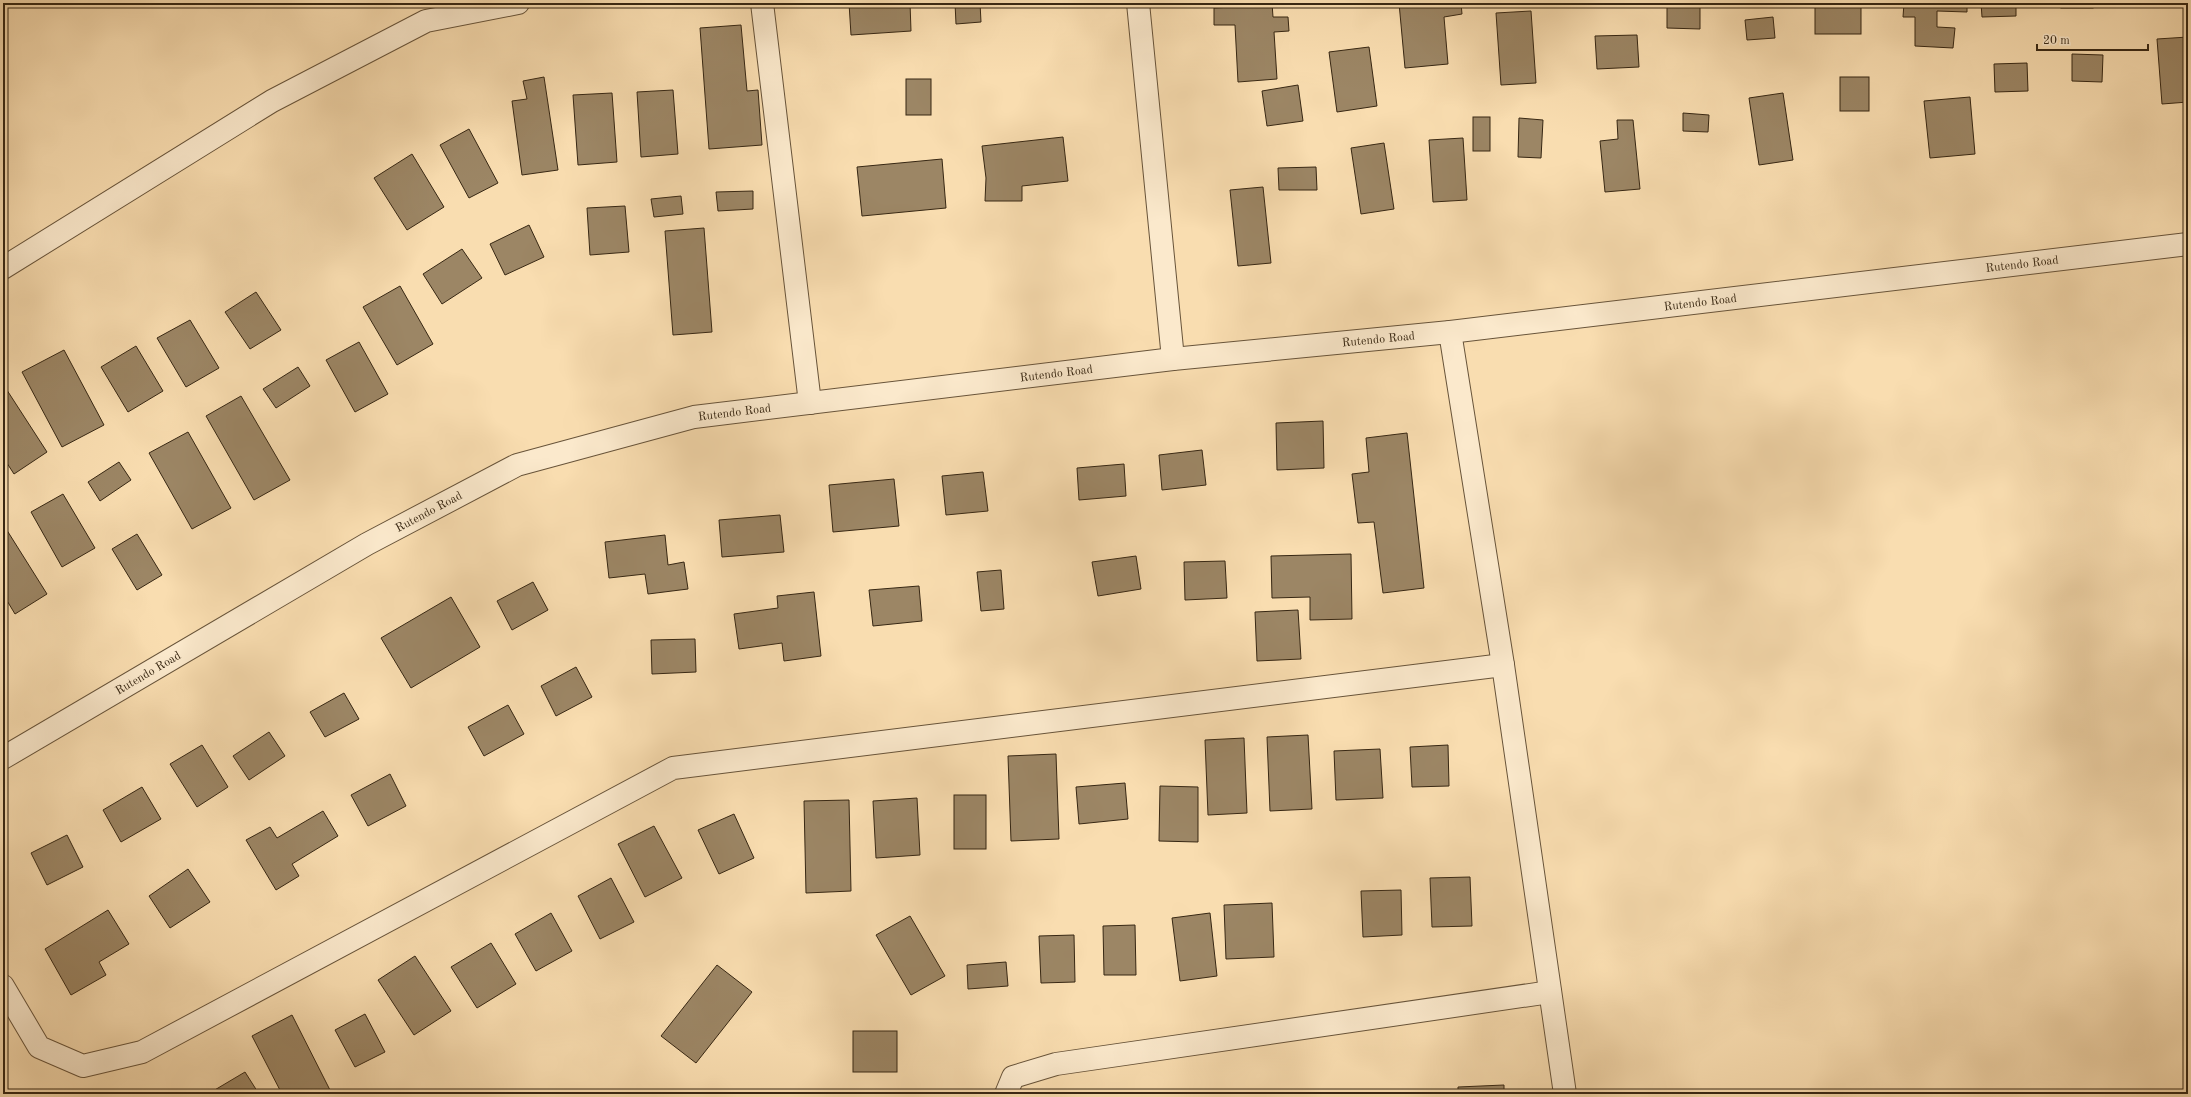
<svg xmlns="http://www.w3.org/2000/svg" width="2191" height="1097" font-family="'Old Standard TT',serif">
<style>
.building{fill:#9c8665;stroke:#372713}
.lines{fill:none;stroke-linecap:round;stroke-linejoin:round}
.minor-casing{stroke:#68543a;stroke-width:24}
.minor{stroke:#fbe9cc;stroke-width:22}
.labels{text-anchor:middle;stroke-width:3.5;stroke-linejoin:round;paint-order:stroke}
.street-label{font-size:12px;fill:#372713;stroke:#fbe9cc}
</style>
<rect width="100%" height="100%" fill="#f9ddb0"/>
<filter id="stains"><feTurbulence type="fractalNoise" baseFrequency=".005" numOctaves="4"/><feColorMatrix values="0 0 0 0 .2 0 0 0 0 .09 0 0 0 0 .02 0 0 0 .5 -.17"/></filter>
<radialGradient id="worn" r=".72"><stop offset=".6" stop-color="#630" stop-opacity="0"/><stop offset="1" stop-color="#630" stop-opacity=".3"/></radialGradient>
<!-- building -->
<g class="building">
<path d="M849,3H910L911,31L851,35Z"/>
<path d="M955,3H980L981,22L956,24Z"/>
<path d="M1233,3H1272L1273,17H1288L1289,31L1274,32L1277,79L1238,82L1235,25H1214V8L1233,7Z"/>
<path d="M1399,3H1461L1462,14L1444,17L1448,64L1405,68Z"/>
<path d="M1667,3H1700V29L1667,28Z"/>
<rect x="1739" y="3" width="41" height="3"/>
<rect x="1815" y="3" width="46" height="31"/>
<path d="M1904,3H1967V12L1937,11V27L1955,28L1953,48L1915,46V17H1903Z"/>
<path d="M1981,3H2016V16L1982,17Z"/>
<rect x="2061" y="3" width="32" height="5"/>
<path d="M1531,11L1536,83L1501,85L1496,13Z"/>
<path d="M1773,17L1775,38L1747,40L1745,20Z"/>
<path d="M741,25L747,91L758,90L762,145L709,149L700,28Z"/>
<path d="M1637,35L1639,67L1597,69L1595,36Z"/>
<path d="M2188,37V102L2162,104L2157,39Z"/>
<path d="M1369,47L1377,106L1337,112L1329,52Z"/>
<path d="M2072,54L2103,55L2102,82L2072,81Z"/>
<path d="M2027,63L2028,91L1995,92L1994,64Z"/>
<path d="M544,77L558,170L522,175L512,101L527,99L523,81Z"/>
<rect x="1840" y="77" width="29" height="34"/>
<rect x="906" y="79" width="25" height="36"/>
<path d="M1298,85L1303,121L1267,126L1262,91Z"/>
<path d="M673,90L678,154L641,157L637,92Z"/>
<path d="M612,93L617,162L578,165L573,95Z"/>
<path d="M1783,93L1793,160L1759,165L1749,98Z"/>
<path d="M1970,97L1975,154L1930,158L1924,101Z"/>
<path d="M1683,113L1709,115L1708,132L1683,131Z"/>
<rect x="1473" y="117" width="17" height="34"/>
<path d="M1519,118L1543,120L1541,158L1518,157Z"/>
<path d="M1617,120H1633L1640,189L1605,192L1600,141L1618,139Z"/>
<path d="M469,129L498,183L469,198L440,145Z"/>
<path d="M1063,137L1068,181L1022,186V201H985L986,178L982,146Z"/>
<path d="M1463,138L1467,200L1433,202L1429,140Z"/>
<path d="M1384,143L1394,209L1361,214L1351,148Z"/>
<path d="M412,154L444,207L407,230L374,178Z"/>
<path d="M942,159L946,208L862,216L857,167Z"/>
<path d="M1316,167L1317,190H1279L1278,168Z"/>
<path d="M1263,187L1271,263L1238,266L1230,190Z"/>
<path d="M753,191V209L718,211L716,192Z"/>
<path d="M681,196L683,214L654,217L651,199Z"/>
<path d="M625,206L629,252L590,255L587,208Z"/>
<path d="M529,225L544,257L505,275L490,244Z"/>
<path d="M704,228L712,332L673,335L665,231Z"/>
<path d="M462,249L482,278L442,304L423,274Z"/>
<path d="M400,286L433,344L397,365L363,307Z"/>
<path d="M256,292L281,330L250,349L225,312Z"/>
<path d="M190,320L219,368L186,387L157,338Z"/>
<path d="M359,342L388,394L355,412L326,360Z"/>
<path d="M136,346L163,391L128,412L101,367Z"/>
<path d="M64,350L104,425L62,447L22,372Z"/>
<path d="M298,367L310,386L276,408L263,389Z"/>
<path d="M3,384L47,452L14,474L3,457Z"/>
<path d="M241,396L290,480L254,500L206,416Z"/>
<path d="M1323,421L1324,468L1277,470L1276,423Z"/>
<path d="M188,432L231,508L192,529L149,453Z"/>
<path d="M1407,433L1424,588L1383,593L1374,522L1358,523L1352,474L1369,472L1366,438Z"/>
<path d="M1202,450L1206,485L1162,490L1159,455Z"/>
<path d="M119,462L131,480L100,501L88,482Z"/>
<path d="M1124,464L1126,496L1079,500L1077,468Z"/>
<path d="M983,472L988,511L946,515L942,476Z"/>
<path d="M894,479L899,526L833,532L829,485Z"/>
<path d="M63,494L95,548L62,567L31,512Z"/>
<path d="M780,515L784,552L722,557L719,520Z"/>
<path d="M3,524L47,594L15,614L3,594Z"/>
<path d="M137,534L162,575L137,590L112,549Z"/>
<path d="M665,535L668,565L684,562L688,589L648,594L645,574L609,578L605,542Z"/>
<path d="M1351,554L1352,619L1310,620V597L1272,598L1271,556Z"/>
<path d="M1136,556L1141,589L1098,596L1092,562Z"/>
<path d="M1225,561L1227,598L1185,600L1184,562Z"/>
<path d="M1001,570L1004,609L981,611L977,572Z"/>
<path d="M533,582L548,610L512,630L497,601Z"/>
<path d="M919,586L922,621L873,626L869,590Z"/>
<path d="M814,592L821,656L784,661L782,643L739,649L734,614L778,608L777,596Z"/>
<path d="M451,597L480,647L411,688L381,638Z"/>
<path d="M1298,610L1301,659L1257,661L1255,612Z"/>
<path d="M695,639L696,672L652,674L651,640Z"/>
<path d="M576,667L592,697L556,716L541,686Z"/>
<path d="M344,693L359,719L325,737L310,712Z"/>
<path d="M508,705L524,734L484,756L468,727Z"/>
<path d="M269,732L285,756L249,780L233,756Z"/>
<path d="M1308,735L1312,809L1270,811L1267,737Z"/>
<path d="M1244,738L1247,813L1208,815L1205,740Z"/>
<path d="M202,745L228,787L197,807L170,764Z"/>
<path d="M1448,745L1449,786L1412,787L1410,747Z"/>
<path d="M1380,749L1383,798L1336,800L1334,751Z"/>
<path d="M1056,754L1059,839L1011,841L1008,756Z"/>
<path d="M390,774L406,806L368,826L351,795Z"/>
<path d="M1125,783L1128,819L1079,824L1076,787Z"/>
<path d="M1160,786L1198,787V842L1159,841Z"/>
<path d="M142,787L161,819L121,842L103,810Z"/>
<rect x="954" y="795" width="32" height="54"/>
<path d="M917,798L920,855L876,858L873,801Z"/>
<path d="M849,800L851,891L806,893L804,801Z"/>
<path d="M323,811L338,836L292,864L299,876L276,890L246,840L270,827L277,838Z"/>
<path d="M734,814L754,858L719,874L698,830Z"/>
<path d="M654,826L682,878L645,897L618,844Z"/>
<path d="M67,835L83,867L47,885L31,853Z"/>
<path d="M188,869L210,902L170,928L149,896Z"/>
<path d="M1470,877L1472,926L1432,927L1430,878Z"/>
<path d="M611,878L634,922L600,939L578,896Z"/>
<path d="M1401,890L1402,935L1363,937L1361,891Z"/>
<path d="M1272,903L1274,957L1226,959L1224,905Z"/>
<path d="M108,910L129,944L99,962L106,975L71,995L45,949Z"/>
<path d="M551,913L572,951L536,971L515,934Z"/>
<path d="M1210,913L1217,976L1180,981L1172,918Z"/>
<path d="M910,916L945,976L911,995L876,935Z"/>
<path d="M1135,925L1136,975H1104L1103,926Z"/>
<path d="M1074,935L1075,982L1041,983L1039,936Z"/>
<path d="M491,943L516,984L477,1008L451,967Z"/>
<path d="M415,956L451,1011L414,1035L378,980Z"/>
<path d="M1006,962L1008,986L968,989L967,965Z"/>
<path d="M717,965L752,992L696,1063L661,1036Z"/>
<path d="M365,1014L385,1052L355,1067L335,1030Z"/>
<path d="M292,1015L332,1094H282L252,1036Z"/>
<rect x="853" y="1031" width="44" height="41"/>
<path d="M245,1072L259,1094H215L213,1091Z"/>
<path d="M1504,1085V1094H1458V1087Z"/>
</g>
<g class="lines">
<defs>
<g id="minor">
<path d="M762,3L810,403"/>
<path d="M1138,3L1173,359"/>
<path d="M3,268L272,101L426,21L518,3"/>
<path d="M1450,332L1503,665L1565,1094"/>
<path id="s1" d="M3,758L367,544L517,465L694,417L1173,359L1450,332L2188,244"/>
<path d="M3,986L39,1047L83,1066L142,1052L673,768L1503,665"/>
<path d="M1006,1094L1013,1077L1056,1064L1550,992"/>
</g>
</defs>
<!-- minor casing -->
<use href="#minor" class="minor-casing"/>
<!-- minor -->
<use href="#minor" class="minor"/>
</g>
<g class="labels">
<!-- street labels -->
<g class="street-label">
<text dy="4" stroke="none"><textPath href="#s1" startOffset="2112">Rutendo Road</textPath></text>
<text dy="4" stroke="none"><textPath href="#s1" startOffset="1788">Rutendo Road</textPath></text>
<text dy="4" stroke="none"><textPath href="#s1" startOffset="1464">Rutendo Road</textPath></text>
<text dy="4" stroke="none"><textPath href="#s1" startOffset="1140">Rutendo Road</textPath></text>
<text dy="4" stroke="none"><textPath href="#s1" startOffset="816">Rutendo Road</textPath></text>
<text dy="4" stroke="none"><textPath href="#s1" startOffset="492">Rutendo Road</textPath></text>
<text dy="4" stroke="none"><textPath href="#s1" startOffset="168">Rutendo Road</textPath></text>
</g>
</g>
<!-- margin -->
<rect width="2191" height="1097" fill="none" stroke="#f9ddb0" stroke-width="16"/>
<rect x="4" y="4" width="2183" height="1089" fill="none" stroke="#372713" stroke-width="2"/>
<rect x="8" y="8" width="2175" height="1081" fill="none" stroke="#372713"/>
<!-- scale -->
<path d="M2037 44v6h111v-6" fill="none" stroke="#372713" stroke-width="2"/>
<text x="2043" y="44" font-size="12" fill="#372713" stroke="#fbe9cc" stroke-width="3" paint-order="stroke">20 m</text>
<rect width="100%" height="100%" filter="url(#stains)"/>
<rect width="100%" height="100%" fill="url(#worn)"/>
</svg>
